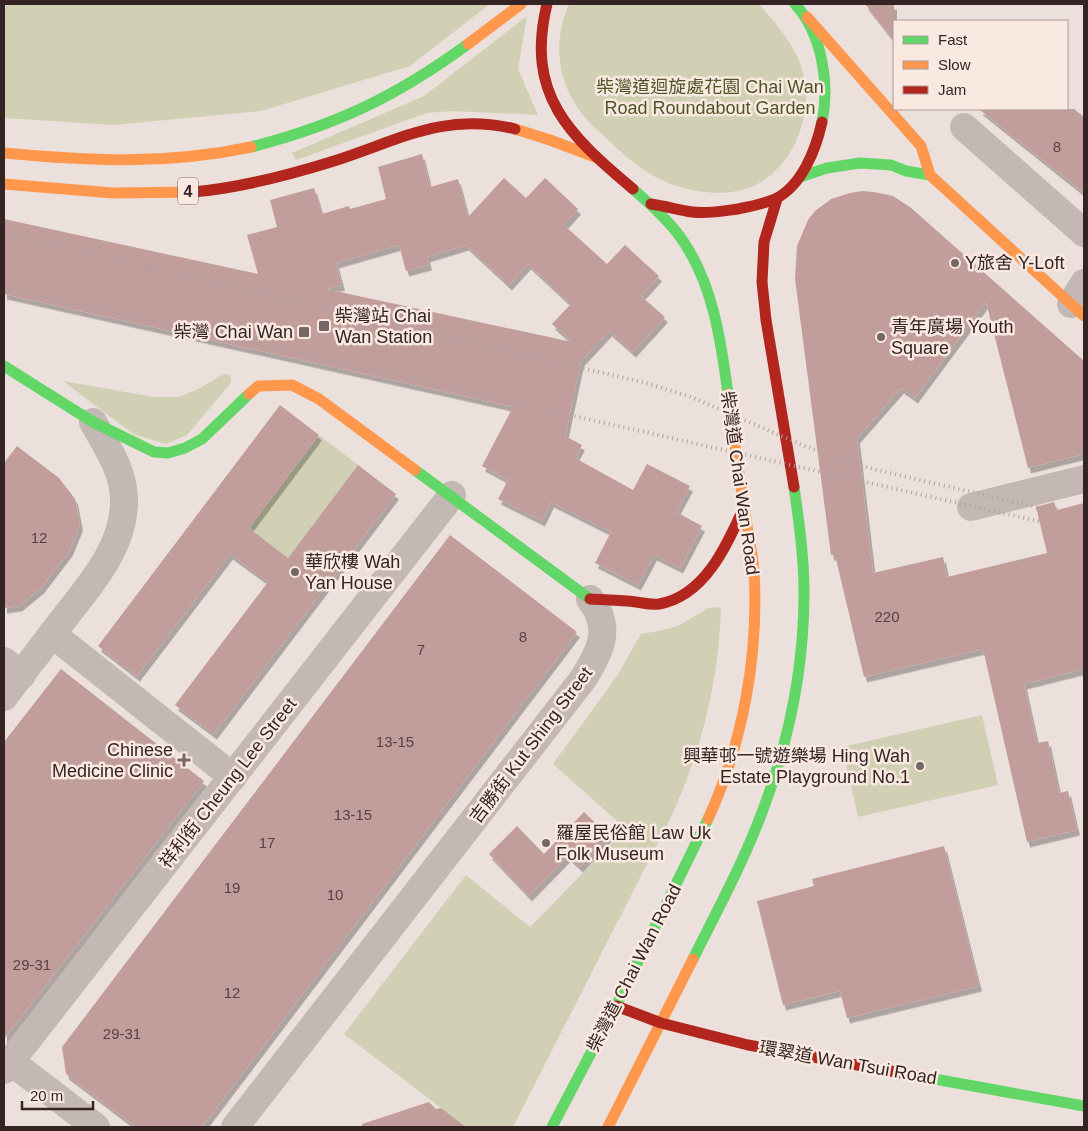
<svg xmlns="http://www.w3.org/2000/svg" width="1088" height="1131" font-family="Arial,'Noto Sans TC',sans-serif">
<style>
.green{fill:#d2d0b4}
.building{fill:#c19e9c;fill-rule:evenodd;filter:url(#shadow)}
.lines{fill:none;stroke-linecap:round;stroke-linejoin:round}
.street{stroke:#c4b8b5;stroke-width:28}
.fast{stroke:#63d668;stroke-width:11}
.slow{stroke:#ff974d;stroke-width:11}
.jam{stroke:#b3261e;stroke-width:11}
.rail{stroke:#aca2a0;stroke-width:4;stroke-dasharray:1 4;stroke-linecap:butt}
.poi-dot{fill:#746664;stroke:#fae9e1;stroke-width:2}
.labels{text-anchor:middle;stroke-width:5;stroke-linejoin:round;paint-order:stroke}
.number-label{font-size:15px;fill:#574342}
.shield{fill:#fae9e1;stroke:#6f605d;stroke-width:1}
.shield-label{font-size:16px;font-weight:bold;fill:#342524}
.park-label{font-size:18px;fill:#4e5426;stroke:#fae9e1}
.poi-label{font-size:18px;fill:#342524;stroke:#fae9e1;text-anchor:start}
.street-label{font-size:18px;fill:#342524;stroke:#fae9e1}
</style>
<defs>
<filter id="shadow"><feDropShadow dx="3" dy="5.5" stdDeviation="0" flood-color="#0004"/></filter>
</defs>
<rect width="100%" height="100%" fill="#ece0dc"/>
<!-- green -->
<g class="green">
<path d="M4,4H490L410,66L261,111L113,125L4,118Z"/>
<path d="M569,4H759C775,23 793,42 801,66C817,113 792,177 742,190C719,196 695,192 674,185C640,174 614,145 589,122C558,89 551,45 569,4Z"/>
<path d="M527,16L518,69L538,115L452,111L427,113L296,160L292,153L424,96Z"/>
<path d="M224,374L230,375L231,380L230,384L187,435L166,444L133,434L63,381L154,397H179L196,390Z"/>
<path d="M319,435L358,465L288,558L249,528Z"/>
<path d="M721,607C719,681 702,748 672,815L513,1127H466L344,1034L466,875L530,927L626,829L553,764L617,676L641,634L659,631L678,626L708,608Z"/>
<path d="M982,715L998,785L858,817L842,747Z"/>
</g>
<!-- building -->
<g class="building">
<path d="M865,4H894V41Z"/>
<path d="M979,109H1074L1084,117V193Z"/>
<path d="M422,154L430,187L458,179L468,217L504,178L526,198L545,178L578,209L564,225L607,264L625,245L659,276L641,296L665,317L633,352L609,331L581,361L565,436L582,445L575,458L633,490L647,464L690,486L676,512L702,526L680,568L654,555L638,585L595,563L611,532L551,502L542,521L498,499L508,480L482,466L513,407L4,294V219L258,274L247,235L277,227L270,200L314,188L322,214L349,206L350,209L386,199L378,167ZM399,245L406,271L429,265L427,257L466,245L509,285L528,264L571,304L552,324L572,342L326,289L342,285L336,263Z"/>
<path d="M862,191L874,192L893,196L910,207L1084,361V454L1028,468L986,302L915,398L901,388L857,438L873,573L943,557L947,577L1047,553L1036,507L1054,502L1057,510L1084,503V669L1024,684L1037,743L1048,741L1059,793L1068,791L1077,830L1027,842L983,649L864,677L835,555H831L795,279L797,246L808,220L815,211L831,199L850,193Z"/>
<path d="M280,405L319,435L249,528L288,558L358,465L396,494L214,734L175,705L268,582L230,554L137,676L98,646Z"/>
<path d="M17,446L59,478L75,499L80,525L70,550L41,588L19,606L4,608V463Z"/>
<path d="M450,535L577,632L202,1127H136L66,1074L62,1047Z"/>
<path d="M61,669L204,781L4,1039V742Z"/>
<path d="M584,812L609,836L580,867L568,856L529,896L489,854L517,826L544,854Z"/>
<path d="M944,846L979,986L847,1018L840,991L783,1005L757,901L814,886L812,879Z"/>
<path d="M429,1102L436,1109L441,1108L466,1127H362V1124Z"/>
</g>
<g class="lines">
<!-- street -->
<g class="street">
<path d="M964,127L1084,233"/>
<path d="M1071,304L1084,283"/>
<path d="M971,507L1084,479"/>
<path d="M52,634L233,777"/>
<path d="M4,661L22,675"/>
<path d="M4,697C22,673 41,649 59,625C86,589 124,550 124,502C125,473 107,447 93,422"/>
<path d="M10,1061L96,1127"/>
<path d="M4,1070L452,495"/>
<path d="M235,1127L583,679C600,652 613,628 590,599"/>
</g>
<!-- fast -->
<g class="fast">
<path d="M795,4C822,34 830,83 822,122"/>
<path d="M251,147C337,125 397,96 468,44"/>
<path d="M800,177L827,168L860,163L891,165L906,171L930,175"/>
<path d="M633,189C650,204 668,220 681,238C713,283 721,341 728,394"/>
<path d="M4,366L93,422L154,452L168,453L185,448L202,439L249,394"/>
<path d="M415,470L590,599"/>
<path d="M693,959C717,911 742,865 761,815C788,745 804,668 804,593C804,557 799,522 794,487"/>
<path d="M929,1078L1084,1106"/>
<path d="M552,1127L624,990L708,819"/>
</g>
<!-- slow -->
<g class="slow">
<path d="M807,17L921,146L930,175L1084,316"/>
<path d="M468,44L521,4"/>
<path d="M515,129L550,140L595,157"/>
<path d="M4,153C90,161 166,165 251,147"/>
<path d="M4,184L113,193L193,192"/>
<path d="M249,394L258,386L292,385L319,399L415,470"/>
<path d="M708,819C743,743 759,655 754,571C752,549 747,528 744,507C738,469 733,432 728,394"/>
<path d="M608,1127L693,959"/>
</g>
<!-- jam -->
<g class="jam">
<path d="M547,4C525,95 569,135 633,189"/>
<path d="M193,192C241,188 289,175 334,161C400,140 443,112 515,129"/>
<path d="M777,199L764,242L762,282L766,320L794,487"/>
<path d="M651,204C665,206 679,210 692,212C707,214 724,211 738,209C751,206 764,204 775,199C802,186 816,149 822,122"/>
<path d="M590,599C605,600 621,600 636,602C643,603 651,605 659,604C705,596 727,545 744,507"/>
<path d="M616,1006L661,1023L748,1045L929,1078"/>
</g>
<!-- rail -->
<g class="rail">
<path d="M4,233L646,383L691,397L800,444L839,459L877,470L1045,509"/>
<path d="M4,287L1042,522"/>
</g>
</g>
<!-- markers -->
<g class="poi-dot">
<circle cx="955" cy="263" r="5"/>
<rect x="318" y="320" width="12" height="12" rx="2.5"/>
<rect x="298" y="326" width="12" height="12" rx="2.5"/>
<circle cx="881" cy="337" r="5"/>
<circle cx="295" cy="572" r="5"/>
<path d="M181.5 752.5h5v5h5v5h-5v5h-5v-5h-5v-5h5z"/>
<circle cx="920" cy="766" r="5"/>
<circle cx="546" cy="843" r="5"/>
</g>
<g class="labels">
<!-- number labels -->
<g class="number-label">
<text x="1057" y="152">8</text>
<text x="39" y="543">12</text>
<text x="887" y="622">220</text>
<text x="523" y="642">8</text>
<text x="421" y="655">7</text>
<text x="395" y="747">13-15</text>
<text x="353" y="820">13-15</text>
<text x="267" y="848">17</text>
<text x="232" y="893">19</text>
<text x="335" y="900">10</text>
<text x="32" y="970">29-31</text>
<text x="232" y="998">12</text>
<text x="122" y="1039">29-31</text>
</g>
<!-- shield labels -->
<rect class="shield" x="178" y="177.5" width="20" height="27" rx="4"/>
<g class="shield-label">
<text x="188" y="197">4</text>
</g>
<!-- park labels -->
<g class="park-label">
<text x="710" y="93">柴灣道迴旋處花園 Chai Wan<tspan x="710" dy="21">Road Roundabout Garden</tspan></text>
</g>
<!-- poi labels -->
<g class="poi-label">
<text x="965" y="269">Y旅舍 Y-Loft</text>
<text x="335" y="322">柴灣站 Chai<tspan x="335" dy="21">Wan Station</tspan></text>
<text x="891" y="333">青年廣場 Youth<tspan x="891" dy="21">Square</tspan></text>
<text x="293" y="338" text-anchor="end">柴灣 Chai Wan</text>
<text x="305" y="568">華欣樓 Wah<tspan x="305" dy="21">Yan House</tspan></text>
<text x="173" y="756" text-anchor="end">Chinese<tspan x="173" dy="21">Medicine Clinic</tspan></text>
<text x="910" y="762" text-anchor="end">興華邨一號遊樂場 Hing Wah<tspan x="910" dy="21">Estate Playground No.1</tspan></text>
<text x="556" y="839">羅屋民俗館 Law Uk<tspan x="556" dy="21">Folk Museum</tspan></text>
</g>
<!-- street labels -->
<g class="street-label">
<text transform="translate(740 483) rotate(82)" y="6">柴灣道 Chai Wan Road</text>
<text transform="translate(531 745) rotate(-53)" y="6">吉勝街 Kut Shing Street</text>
<text transform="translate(228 783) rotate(-52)" y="6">祥利街 Cheung Lee Street</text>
<text transform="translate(634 968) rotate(-63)" y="6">柴灣道 Chai Wan Road</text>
<text transform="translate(848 1063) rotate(10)" y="6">環翠道 Wan Tsui Road</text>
</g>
</g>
<!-- border -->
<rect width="1088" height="1131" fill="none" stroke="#342524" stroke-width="10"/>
<!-- legend -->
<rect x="893" y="20" width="175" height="90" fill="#fae9e1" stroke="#ab9b95"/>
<rect x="903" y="36" width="25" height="8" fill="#63d668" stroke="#ab9b95"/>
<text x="938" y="45" font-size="15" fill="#342524">Fast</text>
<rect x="903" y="61" width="25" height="8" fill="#ff974d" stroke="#ab9b95"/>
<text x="938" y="70" font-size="15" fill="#342524">Slow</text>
<rect x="903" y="86" width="25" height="8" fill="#b3261e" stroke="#ab9b95"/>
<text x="938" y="95" font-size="15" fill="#342524">Jam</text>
<!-- scale -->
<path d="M22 1101v8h71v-8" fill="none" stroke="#342524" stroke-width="2.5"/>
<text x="30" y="1101" font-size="15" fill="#342524" stroke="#fae9e1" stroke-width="4" paint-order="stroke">20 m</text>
</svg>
